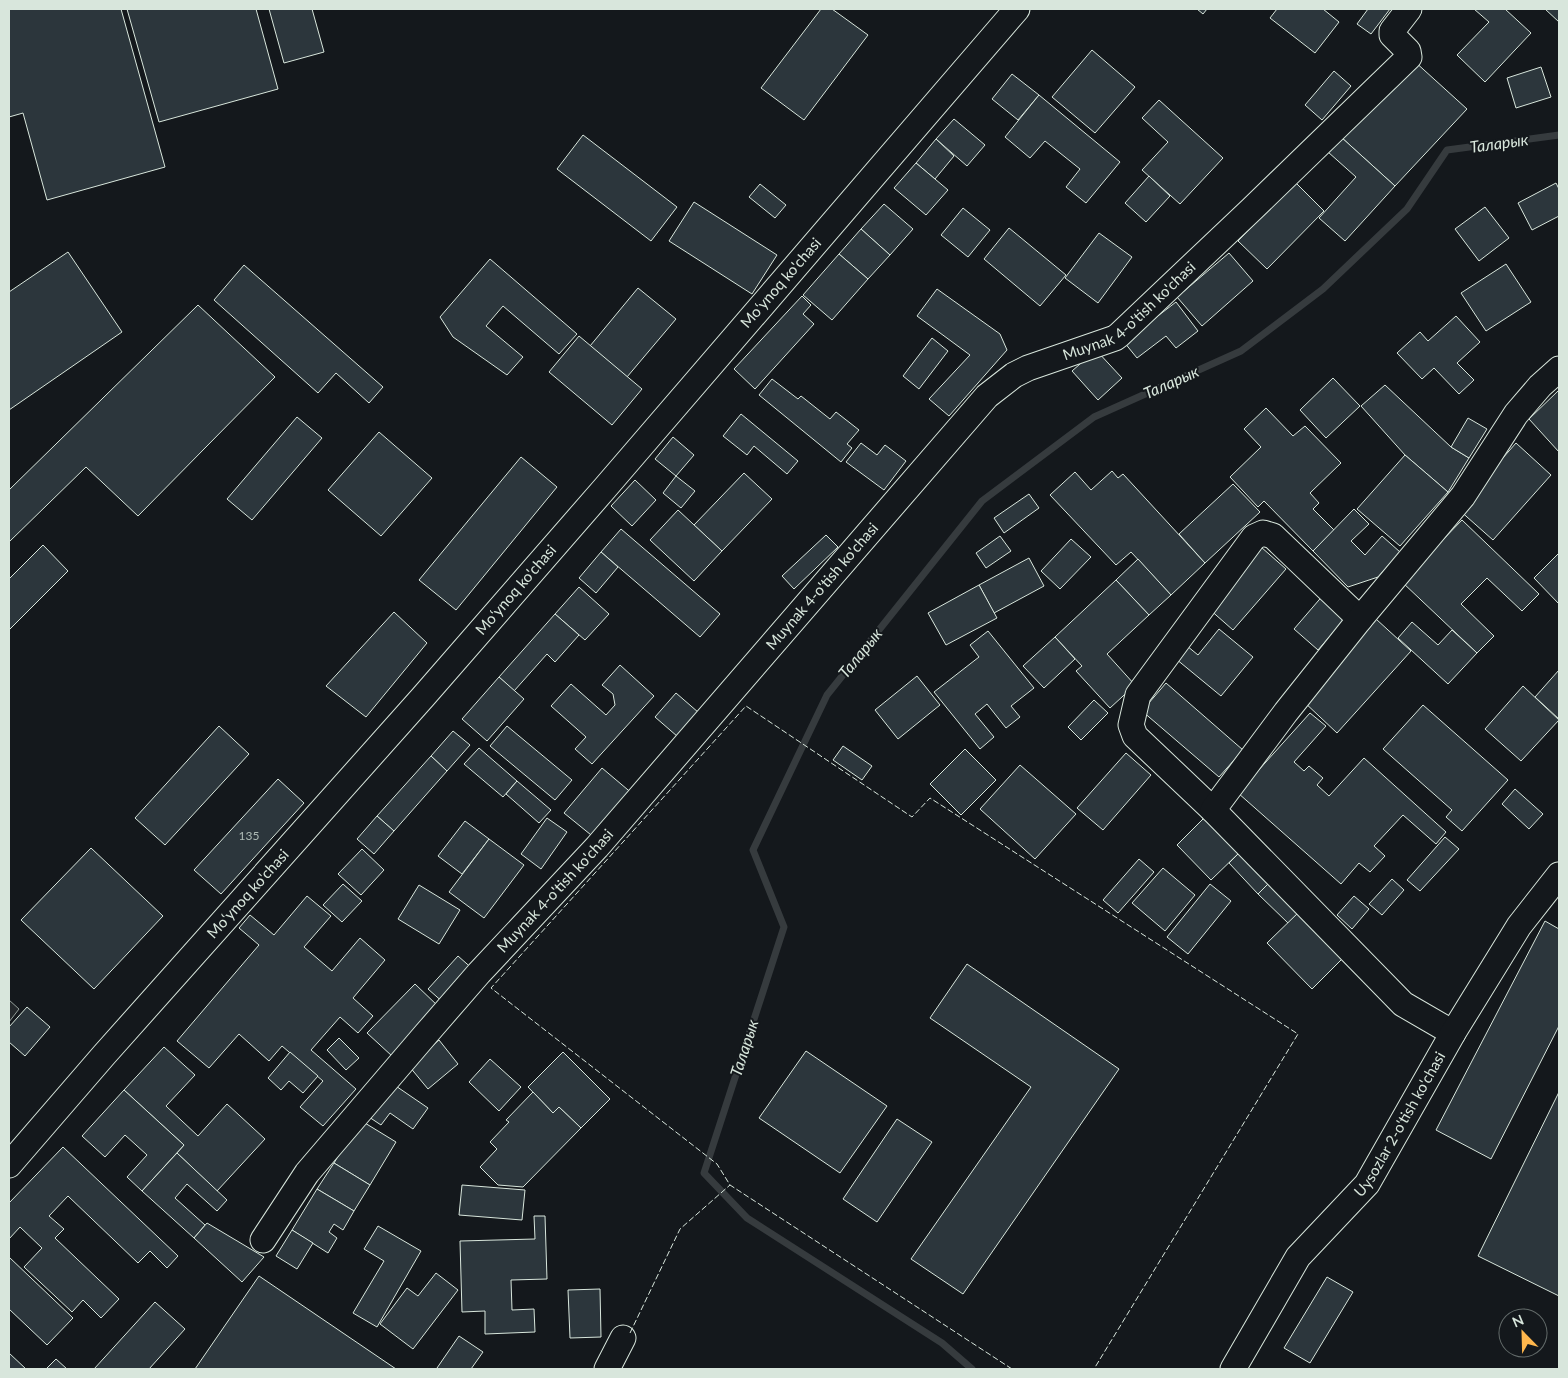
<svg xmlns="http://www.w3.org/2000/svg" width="1568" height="1378" font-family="Lato,sans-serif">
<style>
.parking{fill:#24282b;stroke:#939e99}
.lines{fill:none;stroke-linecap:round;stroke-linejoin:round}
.stream{stroke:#363b3e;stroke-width:7}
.building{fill:#2c363c;stroke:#d8e6dc}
.minor-casing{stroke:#d8e6dc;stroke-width:27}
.minor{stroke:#14181c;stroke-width:25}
.fence{stroke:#d8e6dc;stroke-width:1;stroke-dasharray:6 2.5;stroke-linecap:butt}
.labels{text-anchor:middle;stroke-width:4;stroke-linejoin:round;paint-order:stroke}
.number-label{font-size:12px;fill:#adbab4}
.street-label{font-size:15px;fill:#d8e6dc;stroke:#14181c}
.water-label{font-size:16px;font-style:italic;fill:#d8e6dc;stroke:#14181c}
</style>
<rect width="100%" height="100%" fill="#14181c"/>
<!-- parking -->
<path class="parking" d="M9,1000L19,1009L9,1022Z"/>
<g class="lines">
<!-- stream -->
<path class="stream" d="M972,1369L942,1343L747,1218L704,1173L784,927L753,850L827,695L982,501L1094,417L1241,351L1323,289L1407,209L1447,150L1559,135"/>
</g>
<!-- building -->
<g class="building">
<path d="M9,9H121L165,167L47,200L23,113L9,117Z"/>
<path d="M127,9H256L278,89L159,122Z"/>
<path d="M269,9H312L324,52L284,63Z"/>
<path d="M821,9H832L868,35L804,120L761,88Z"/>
<path d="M1197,9H1207L1203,14Z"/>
<path d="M1277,9H1323L1339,22L1315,53L1270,18Z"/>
<path d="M1368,9H1390L1371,34L1357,24Z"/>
<path d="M1474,9H1505L1531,33L1485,82L1457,55L1489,22Z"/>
<path d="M1545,9H1559V22Z"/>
<path d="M1092,50L1135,87L1095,133L1052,97Z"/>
<path d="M1413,60L1467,109L1395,186L1341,137Z"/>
<path d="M1541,67L1551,97L1516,108L1507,78Z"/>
<path d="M1334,71L1351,86L1322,120L1305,105Z"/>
<path d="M1012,74L1039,95L1018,120L992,99Z"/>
<path d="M1039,95L1120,162L1086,203L1066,187L1080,169L1045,141L1030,158L1005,137Z"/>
<path d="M1159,100L1223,158L1180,204L1142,170L1168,142L1142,118Z"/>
<path d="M954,119L985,145L967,166L936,139Z"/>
<path d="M583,135L677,207L651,241L557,169Z"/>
<path d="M1341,137L1395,186L1345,241L1319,218L1356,177L1328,152Z"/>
<path d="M936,139L954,156L935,179L916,163Z"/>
<path d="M916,163L948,190L926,215L894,188Z"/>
<path d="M1149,176L1170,196L1146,222L1125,203Z"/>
<path d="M1295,182L1324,211L1267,269L1238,241Z"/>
<path d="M1556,183L1559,189V216L1532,230L1518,203Z"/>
<path d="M760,184L786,205L775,218L749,197Z"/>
<path d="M694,202L777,255L752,294L669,241Z"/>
<path d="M884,204L913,229L890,255L861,229Z"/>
<path d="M1485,207L1509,238L1479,261L1455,229Z"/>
<path d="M963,208L990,230L968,257L941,235Z"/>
<path d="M1009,228L1066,275L1040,306L984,259Z"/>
<path d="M861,229L890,255L868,279L839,254Z"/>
<path d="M1099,233L1132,257L1098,303L1065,278Z"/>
<path d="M68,252L122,332L9,410V292Z"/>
<path d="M1229,253L1253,281L1202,326L1177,297Z"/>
<path d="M839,254L868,279L832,320L803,295Z"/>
<path d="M490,259L577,334L559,354L503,306L486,326L523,357L507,375L453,337L440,317Z"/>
<path d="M1506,264L1531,302L1486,331L1461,293Z"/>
<path d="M244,265L383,387L369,403L336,373L318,393L214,300Z"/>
<path d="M638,288L676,319L627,377L590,346Z"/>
<path d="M937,289L1000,334L1007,350L949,416L929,399L970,355L917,316Z"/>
<path d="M802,296L811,305L803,314L814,324L755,389L734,369Z"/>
<path d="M1176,302L1198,331L1176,348L1166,336L1137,358L1124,342Z"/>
<path d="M198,305L275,377L138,516L86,467L9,542V490Z"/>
<path d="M1456,316L1480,342L1457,363L1474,380L1459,394L1434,368L1422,379L1397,353L1420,332L1428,341Z"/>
<path d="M579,336L642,389L612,425L549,372Z"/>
<path d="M932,338L948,351L919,389L903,376Z"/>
<path d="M1096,350L1122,378L1098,400L1072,371Z"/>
<path d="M1333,378L1360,406L1326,438L1300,410Z"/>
<path d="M772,379L798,399L801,396L830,419L836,412L859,430L847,444L852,448L841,462L759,395Z"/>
<path d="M1385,385L1451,447L1469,458L1448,492L1405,455L1361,406Z"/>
<path d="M1559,390V452L1529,419Z"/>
<path d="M1266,408L1293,436L1305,426L1341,463L1310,493L1319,503L1313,509L1334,530L1313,551L1264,501L1258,507L1230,477L1261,447L1244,429Z"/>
<path d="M741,414L798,461L787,474L754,446L747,455L723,436Z"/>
<path d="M297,417L322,438L252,520L227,499Z"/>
<path d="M1468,418L1487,429L1469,458L1451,447Z"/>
<path d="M379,432L432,478L381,536L328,490Z"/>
<path d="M673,437L694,455L676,476L655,459Z"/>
<path d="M861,443L877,455L885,445L906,461L884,490L846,462Z"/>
<path d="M1516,443L1551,475L1493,540L1458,509Z"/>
<path d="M1405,455L1448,492L1400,546L1357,509Z"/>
<path d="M521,457L557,487L456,610L419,580Z"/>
<path d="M1112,471L1118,478L1123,474L1205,563L1171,595L1131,552L1116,565L1050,495L1075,472L1091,490Z"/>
<path d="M744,473L772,499L722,551L694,525Z"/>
<path d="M676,476L695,491L681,508L663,493Z"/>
<path d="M635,480L656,500L632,526L611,506Z"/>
<path d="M1233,484L1260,512L1205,563L1179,534Z"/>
<path d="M1029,494L1039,508L1004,533L994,518Z"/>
<path d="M1354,509L1369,524L1351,541L1365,555L1382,536L1400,552L1378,577L1348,587L1313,551Z"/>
<path d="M678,510L722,551L694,581L650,540Z"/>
<path d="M1462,520L1539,594L1522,611L1487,578L1461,604L1494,636L1477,653L1402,582Z"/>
<path d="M621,529L720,614L700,637L601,552Z"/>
<path d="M826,535L838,547L794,589L782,576Z"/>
<path d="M1000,536L1011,551L986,568L976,553Z"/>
<path d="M1071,539L1091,557L1060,589L1041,571Z"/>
<path d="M43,545L68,571L9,630V579Z"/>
<path d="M1261,547L1286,569L1233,630L1208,608Z"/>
<path d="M601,552L618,567L596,593L579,578Z"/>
<path d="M1559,553V604L1534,578Z"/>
<path d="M1029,558L1044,586L994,613L979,585Z"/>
<path d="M1138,559L1171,595L1149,615L1116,580Z"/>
<path d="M1116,580L1149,615L1107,654L1135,685L1110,708L1076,671L1082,666L1055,637Z"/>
<path d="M979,585L997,618L946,645L928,613Z"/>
<path d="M579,587L609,614L585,640L555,614Z"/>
<path d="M1325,593L1349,614L1318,650L1294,629Z"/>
<path d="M394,612L427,643L366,717L326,686Z"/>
<path d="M555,614L579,635L555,662L547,654L514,691L499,677Z"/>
<path d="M1376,619L1411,651L1337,733L1302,700Z"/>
<path d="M1412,622L1438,645L1452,630L1477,653L1448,684L1398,638Z"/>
<path d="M1219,629L1253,657L1221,696L1170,654L1181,641L1198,655Z"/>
<path d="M988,631L1034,688L1011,706L1020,717L1006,728L987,704L975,714L994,737L980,749L934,692L979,657L970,645Z"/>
<path d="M1055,637L1075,659L1044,688L1023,666Z"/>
<path d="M620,665L654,696L592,764L575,749L586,737L551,706L571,684L606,715L615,705L613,694L602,685Z"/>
<path d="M1559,670V719L1535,697Z"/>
<path d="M917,676L940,705L898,739L875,710Z"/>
<path d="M499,677L524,699L487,741L462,719Z"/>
<path d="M1166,683L1243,750L1219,777L1142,711Z"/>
<path d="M1523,686L1559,720L1521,761L1485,729Z"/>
<path d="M676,693L706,719L685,743L655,717Z"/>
<path d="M1094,700L1108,713L1081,740L1068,727Z"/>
<path d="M1423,705L1508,780L1462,831L1446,817L1452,810L1383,749Z"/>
<path d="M1310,713L1326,726L1294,762L1304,771L1309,766L1323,778L1317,785L1329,796L1364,758L1446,832L1436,844L1403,815L1374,846L1385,856L1370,872L1359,863L1341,884L1238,793Z"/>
<path d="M219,726L249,754L165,845L135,818Z"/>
<path d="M507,726L572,780L555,800L490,746Z"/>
<path d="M453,731L470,745L447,771L431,756Z"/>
<path d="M843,746L872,766L862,780L833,760Z"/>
<path d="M479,748L517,781L503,797L464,764Z"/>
<path d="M965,749L996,780L961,815L930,784Z"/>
<path d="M1126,753L1151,775L1103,830L1077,808Z"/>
<path d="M431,756L447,771L394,831L377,816Z"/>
<path d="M1020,765L1076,814L1035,859L980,809Z"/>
<path d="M602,768L634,795L596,839L564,813Z"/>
<path d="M278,779L304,803L221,894L194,870Z"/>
<path d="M517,781L551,810L539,823L506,794Z"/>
<path d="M1515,789L1543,814L1529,829L1502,804Z"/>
<path d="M1207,815L1242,850L1211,880L1177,845Z"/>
<path d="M377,816L394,831L374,854L357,839Z"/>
<path d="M547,818L567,832L541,869L521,854Z"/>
<path d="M465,821L489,839L462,874L438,856Z"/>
<path d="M1445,837L1459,849L1420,891L1407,880Z"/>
<path d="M489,839L524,865L484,918L449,892Z"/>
<path d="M91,848L163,916L94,989L21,920Z"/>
<path d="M362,849L384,870L361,895L338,874Z"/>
<path d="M1242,850L1272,880L1258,894L1229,863Z"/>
<path d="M1139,859L1154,872L1118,913L1103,900Z"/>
<path d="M1163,868L1195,895L1165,931L1132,903Z"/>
<path d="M1392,879L1404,890L1382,915L1369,904Z"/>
<path d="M1272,880L1301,910L1288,923L1258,894Z"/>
<path d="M343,884L362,901L342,922L323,905Z"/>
<path d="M1210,884L1231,901L1188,954L1167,937Z"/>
<path d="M419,885L460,910L439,944L398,919Z"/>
<path d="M307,896L331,916L304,947L332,971L360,938L385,960L353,998L373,1016L358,1033L340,1017L311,1050L356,1089L323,1126L300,1107L323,1081L282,1046L269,1061L239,1034L209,1068L177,1041L259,945L239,928L250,915L274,935Z"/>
<path d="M1354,896L1369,909L1352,929L1337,915Z"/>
<path d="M1301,910L1346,955L1312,989L1267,943Z"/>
<path d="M1545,921L1559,929V1026L1491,1159L1436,1130Z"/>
<path d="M458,956L475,971L445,1004L428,989Z"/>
<path d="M967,964L1119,1069L963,1294L911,1259L1031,1087L930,1018Z"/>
<path d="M415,984L439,1007L392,1056L367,1033Z"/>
<path d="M27,1007L50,1027L25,1056L9,1042V1027Z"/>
<path d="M339,1038L359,1058L346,1070L327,1050Z"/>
<path d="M439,1040L458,1064L428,1089L409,1066Z"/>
<path d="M164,1047L195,1075L166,1106L198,1136L227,1104L265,1139L217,1191L177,1153L184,1145L124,1090Z"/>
<path d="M806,1051L887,1106L840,1173L759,1118Z"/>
<path d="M290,1052L318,1076L303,1093L289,1081L281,1090L268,1078Z"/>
<path d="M563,1052L610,1099L581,1128L559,1107L553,1113L528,1087Z"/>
<path d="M490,1059L521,1087L499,1111L469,1082Z"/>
<path d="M390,1082L428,1108L413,1129L390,1113L381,1125L366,1115Z"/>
<path d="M124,1090L184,1145L142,1191L127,1177L147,1155L125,1135L105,1157L82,1136Z"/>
<path d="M533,1092L553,1113L559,1107L581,1128L523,1187L498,1185L480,1167L497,1149L490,1142L509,1122L506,1120Z"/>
<path d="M1559,1092V1296L1478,1256Z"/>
<path d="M897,1119L932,1142L877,1222L843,1199Z"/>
<path d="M360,1120L396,1142L370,1185L334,1163Z"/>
<path d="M63,1147L178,1256L167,1268L150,1251L138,1263L68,1196L49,1216L64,1229L55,1238L119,1299L101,1318L83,1300L72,1312L24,1267L42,1248L20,1227L9,1239V1203Z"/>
<path d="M177,1153L227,1200L217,1211L187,1184L175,1198L205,1225L194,1238L142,1191Z"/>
<path d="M334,1163L370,1185L354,1211L317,1189Z"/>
<path d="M462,1185L525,1190L522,1220L459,1215Z"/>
<path d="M317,1189L354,1211L343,1230L334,1224L329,1232L337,1238L328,1253L292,1230Z"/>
<path d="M534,1216H545L547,1279L511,1280L512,1310L534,1309L535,1332L485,1334V1311L462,1312L460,1241L535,1239Z"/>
<path d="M207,1223L264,1257L242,1282L194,1238Z"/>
<path d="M378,1226L421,1251L377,1327L353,1313L384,1261L364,1249Z"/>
<path d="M292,1230L313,1243L297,1269L276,1256Z"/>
<path d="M9,1257L73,1318L47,1345L9,1309Z"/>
<path d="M436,1273L458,1290L413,1349L380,1324L407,1288L418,1296Z"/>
<path d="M259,1276L396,1369H195Z"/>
<path d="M1327,1277L1353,1292L1310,1363L1284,1348Z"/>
<path d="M600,1289L601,1337L570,1338L568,1290Z"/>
<path d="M155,1302L185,1329L149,1369H94Z"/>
<path d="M459,1336L483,1352L471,1369H439L437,1368Z"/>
<path d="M9,1353L26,1369H9Z"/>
<path d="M56,1359L67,1369H46Z"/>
</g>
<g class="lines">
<defs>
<g id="minor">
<path d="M1213,810L1135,736L1131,725L1138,695L1254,537L1263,533L1273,536L1360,619"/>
<path d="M1453,1033L1403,1004L1213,810L1286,712L1360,619L1463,496L1516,414L1540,386L1559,369"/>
<path d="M9,1165L104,1055L423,697L605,488L1017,9"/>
<path id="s1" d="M263,1240L307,1173L426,1034L479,973L597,847L987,396L1014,375L1028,368L1115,338L1119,335L1252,209L1409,57L1408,51L1392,35V31L1409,9"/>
<path d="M607,1369L623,1338"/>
<path id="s2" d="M1233,1369L1298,1257L1367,1184L1453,1033L1519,926L1559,875"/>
</g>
</defs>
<!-- minor casing -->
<use href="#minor" class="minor-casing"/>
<!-- minor -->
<use href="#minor" class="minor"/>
<!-- fence -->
<g class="fence">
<path d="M630,1333L680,1229L730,1185"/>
<path d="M1012,1369L730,1185L717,1164L491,988L746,706L912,817L930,798L1298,1034L1094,1369"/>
</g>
</g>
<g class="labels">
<!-- number labels -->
<g class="number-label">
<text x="249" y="840">135</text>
</g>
<!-- street labels -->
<g class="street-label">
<text transform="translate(781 283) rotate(-49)" y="5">Moʻynoq ko'chasi</text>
<text dy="5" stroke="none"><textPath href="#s1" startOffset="1281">Muynak 4-o'tish ko'chasi</textPath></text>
<text dy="5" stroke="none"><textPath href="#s1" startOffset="861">Muynak 4-o'tish ko'chasi</textPath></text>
<text transform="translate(516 590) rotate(-49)" y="5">Moʻynoq ko'chasi</text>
<text dy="5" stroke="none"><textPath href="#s1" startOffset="456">Muynak 4-o'tish ko'chasi</textPath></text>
<text transform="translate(248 894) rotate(-48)" y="5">Moʻynoq ko'chasi</text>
<text dy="5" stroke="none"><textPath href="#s2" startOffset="298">Uysozlar 2-o'tish ko'chasi</textPath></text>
</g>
<!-- water labels -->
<g class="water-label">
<text transform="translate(1499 143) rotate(-8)" y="6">Таларык</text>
<text transform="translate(1171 382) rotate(-24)" y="6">Таларык</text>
<text transform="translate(860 653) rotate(-51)" y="6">Таларык</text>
<text transform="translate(744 1048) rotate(-72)" y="6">Таларык</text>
</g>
</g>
<!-- border -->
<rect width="1568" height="1378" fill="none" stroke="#d8e6dc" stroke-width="20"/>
<!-- north arrow -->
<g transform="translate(1523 1333) rotate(337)"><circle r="24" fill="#14181c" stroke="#626a69"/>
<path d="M0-4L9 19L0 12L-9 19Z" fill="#ffb74d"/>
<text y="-8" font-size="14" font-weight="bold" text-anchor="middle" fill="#d8e6dc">N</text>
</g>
</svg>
